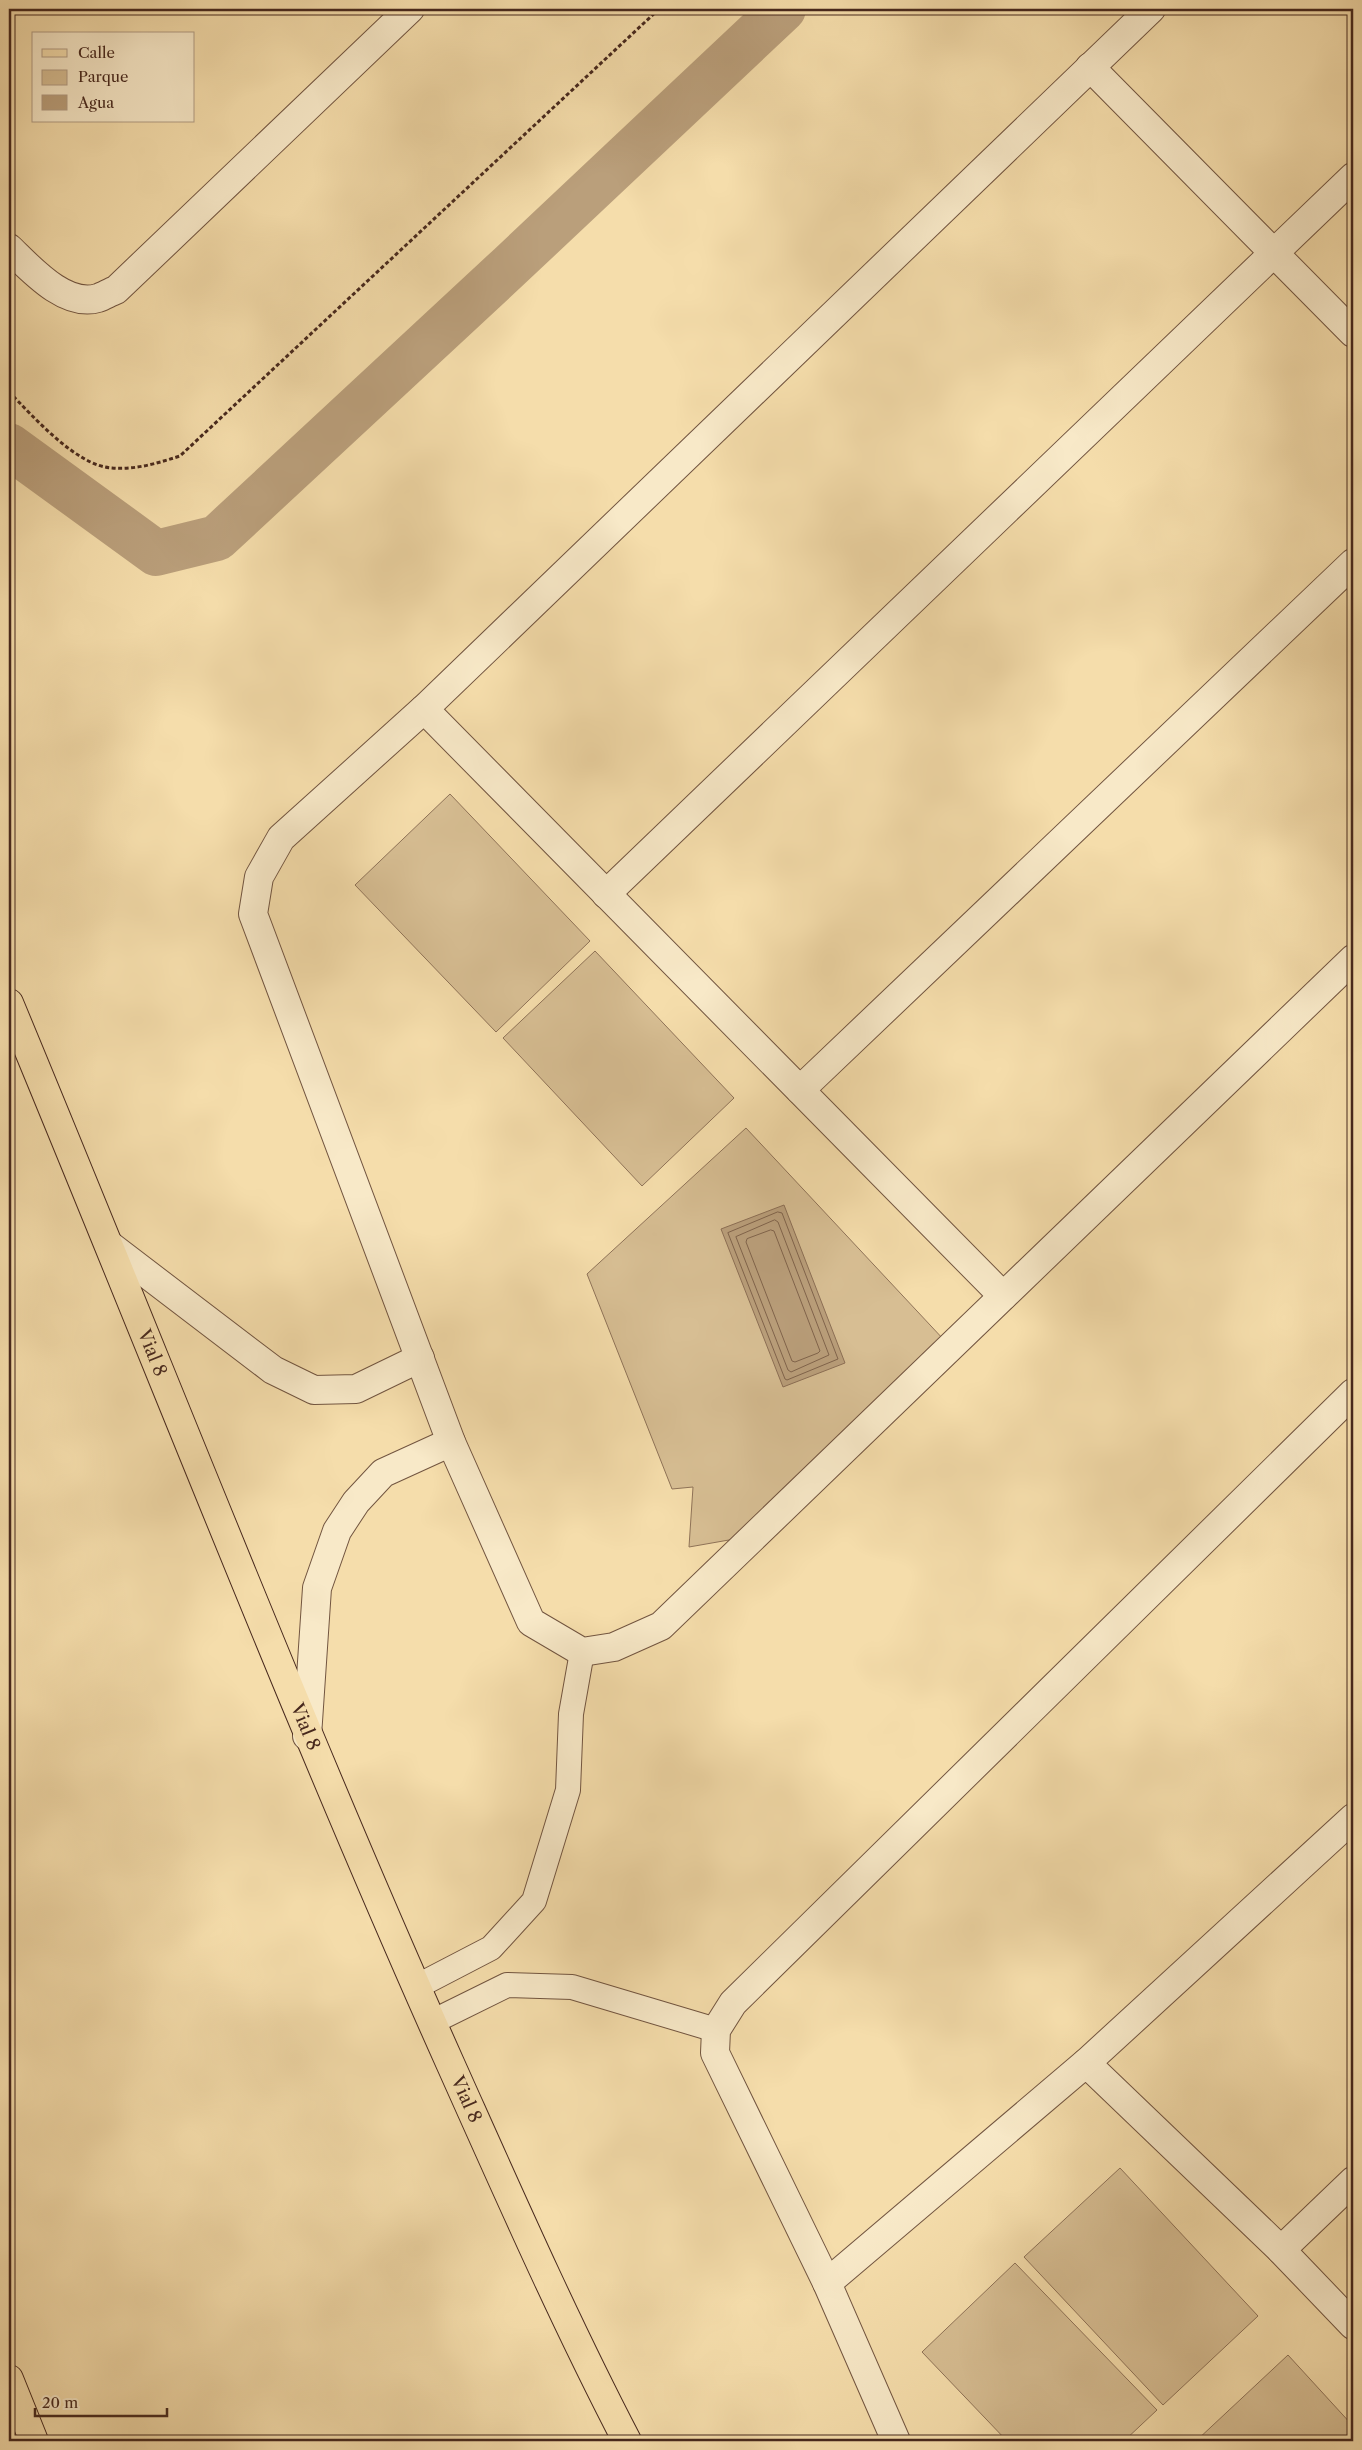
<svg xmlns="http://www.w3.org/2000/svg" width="1362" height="2450" font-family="'Libre Caslon Text',serif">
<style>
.green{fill:#d7be93;stroke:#8f7358}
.water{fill:#ba9f7b;stroke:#8c6f55}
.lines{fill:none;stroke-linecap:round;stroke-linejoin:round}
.shore{stroke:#80644c;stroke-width:1}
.canal{stroke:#ba9f7b;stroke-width:46}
.service-casing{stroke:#725540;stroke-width:26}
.minor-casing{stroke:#725540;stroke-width:30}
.primary-casing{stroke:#47281d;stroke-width:30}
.path{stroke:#47281d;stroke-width:3;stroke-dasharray:4 2.5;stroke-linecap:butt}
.service{stroke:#f8e9c8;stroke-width:24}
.minor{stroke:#f8e9c8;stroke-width:28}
.primary{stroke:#f5ddab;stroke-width:28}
.labels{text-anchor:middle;stroke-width:4;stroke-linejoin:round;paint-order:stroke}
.street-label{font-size:18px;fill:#47281d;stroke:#f8e9c8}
</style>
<rect width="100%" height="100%" fill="#f5ddab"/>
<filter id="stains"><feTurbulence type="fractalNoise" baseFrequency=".004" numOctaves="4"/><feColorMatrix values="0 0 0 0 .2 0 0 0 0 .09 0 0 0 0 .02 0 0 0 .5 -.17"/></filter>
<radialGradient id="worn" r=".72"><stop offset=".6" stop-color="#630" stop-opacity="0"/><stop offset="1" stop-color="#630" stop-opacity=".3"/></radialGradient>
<!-- green -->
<g class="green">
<path d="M450,794L590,941L496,1032L355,885Z"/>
<path d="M595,951L734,1098L642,1186L503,1038Z"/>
<path d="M746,1128L945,1341L746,1537L689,1547L693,1487L672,1489L587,1274Z"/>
<path d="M1120,2168L1258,2316L1163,2405L1024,2257Z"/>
<path d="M1015,2263L1157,2410L1124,2441H1007L922,2352Z"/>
<path d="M1288,2355L1353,2426V2441H1196Z"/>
</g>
<!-- water -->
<path class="water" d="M784,1205L845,1363L783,1387L721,1229Z"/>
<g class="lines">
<!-- shore -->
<g class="shore">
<path d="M778,1212L782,1213L838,1359L787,1380L785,1379L728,1233Z"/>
<path d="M775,1220L778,1222L829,1355L791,1372L788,1370L736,1237Z"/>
<path d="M771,1230L774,1231L820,1351L818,1353L795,1362L792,1361L746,1242L747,1239Z"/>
</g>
<!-- canal -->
<path class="canal" d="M9,446L156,553L217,538L510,266L783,9"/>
<defs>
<g id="service">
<path d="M416,1987L491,1948L534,1901L568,1790L571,1714L582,1652"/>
<path d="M432,2022L507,1985L572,1987L716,2030"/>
</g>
<g id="minor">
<path d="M1151,9L424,709L281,838L259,877L253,914L451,1442L531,1622L582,1652L614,1647L661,1626L1353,959"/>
<path d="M1090,67L1353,333"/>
<path d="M9,248C30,268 65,308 98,298C104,296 110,292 116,290L410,9"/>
<path d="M424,709L1003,1296"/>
<path d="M606,894L1353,177"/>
<path d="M800,1090L1353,563"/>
<path d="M109,1245L273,1370L314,1390L356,1389L420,1358"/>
<path d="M307,1736L317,1588L337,1531L356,1502L383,1473L451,1442"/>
<path d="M1086,2063L1353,1818"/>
<path d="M1353,2181L1281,2250L1353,2325"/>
<path d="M827,2283L1086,2063L1281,2250"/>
<path d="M896,2441L827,2283L715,2053L716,2030L733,2003L1353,1393"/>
</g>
<g id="primary">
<path id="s1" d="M9,1003C156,1356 294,1714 450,2063C507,2190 563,2318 627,2441"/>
<path d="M9,2379L34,2441"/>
</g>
</defs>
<!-- service casing -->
<use href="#service" class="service-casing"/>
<!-- minor casing -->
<use href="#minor" class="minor-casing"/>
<!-- primary casing -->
<use href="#primary" class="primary-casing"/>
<!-- path -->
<path class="path" d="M9,392C33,416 76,466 112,468C136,470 158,463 180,456L659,9"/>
<!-- service -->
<use href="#service" class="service"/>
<!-- minor -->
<use href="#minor" class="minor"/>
<!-- primary -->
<use href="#primary" class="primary"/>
</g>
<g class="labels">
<!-- street labels -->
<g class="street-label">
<text dy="6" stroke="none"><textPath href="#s1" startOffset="378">Vial 8</textPath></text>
<text dy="6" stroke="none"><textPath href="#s1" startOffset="782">Vial 8</textPath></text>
<text dy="6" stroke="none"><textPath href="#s1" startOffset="1188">Vial 8</textPath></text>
</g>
</g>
<!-- margin -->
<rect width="1362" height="2450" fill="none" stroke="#f5ddab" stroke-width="30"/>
<rect x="10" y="10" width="1342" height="2430" fill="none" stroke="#47281d" stroke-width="2.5"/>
<rect x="15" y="15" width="1332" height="2420" fill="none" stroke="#47281d"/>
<!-- legend -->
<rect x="32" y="32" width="162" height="90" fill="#f8e9c8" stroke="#b19c84"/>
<rect x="42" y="49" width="25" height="8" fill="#f5ddab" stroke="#b19c84"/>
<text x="78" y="58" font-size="15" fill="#47281d">Calle</text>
<rect x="42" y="70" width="25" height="15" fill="#d7be93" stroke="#b19c84"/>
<text x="78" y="82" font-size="15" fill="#47281d">Parque</text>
<rect x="42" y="95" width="25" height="15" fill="#ba9f7b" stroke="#b19c84"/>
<text x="78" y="108" font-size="15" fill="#47281d">Agua</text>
<!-- scale -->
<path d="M35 2408v8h132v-8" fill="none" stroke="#47281d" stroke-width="2.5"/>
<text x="42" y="2408" font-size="15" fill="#47281d" stroke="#f8e9c8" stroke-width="4" paint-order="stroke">20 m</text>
<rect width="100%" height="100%" filter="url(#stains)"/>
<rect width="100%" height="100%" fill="url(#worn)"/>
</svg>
